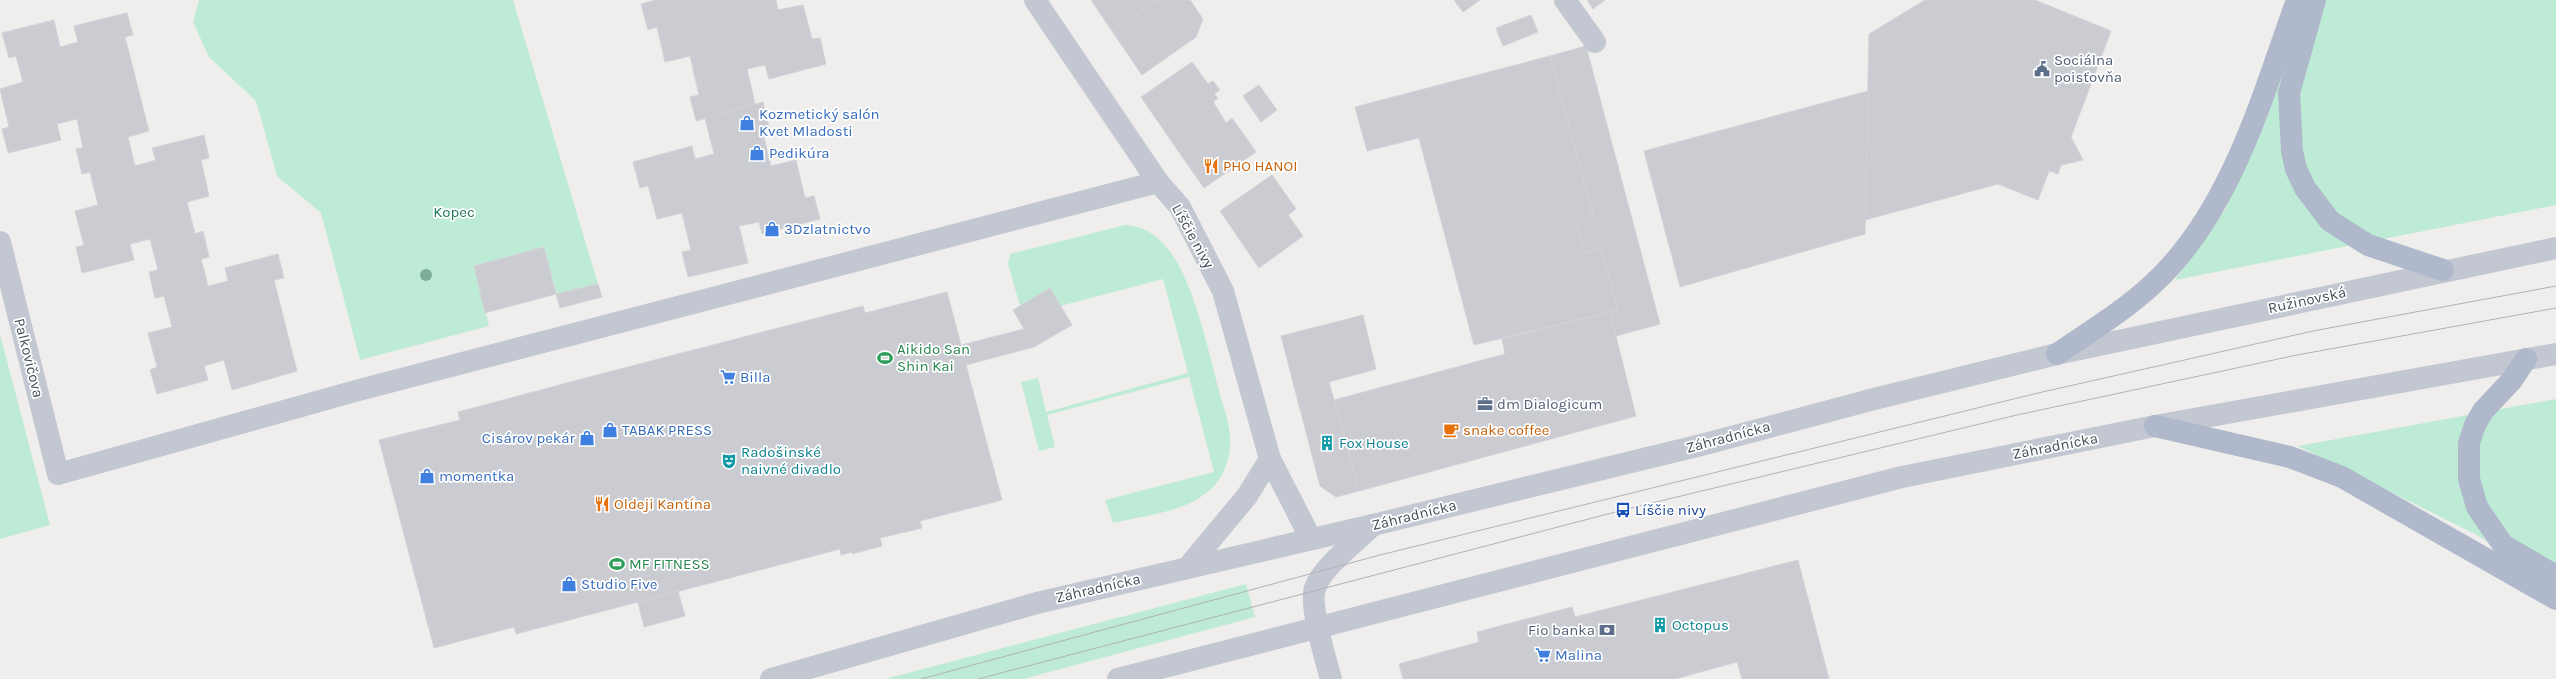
<svg xmlns="http://www.w3.org/2000/svg" width="2556" height="679" font-family="Karla,sans-serif">
<style>
.green{fill:#beebd6}
.building{fill:#caccd2;stroke:#d2d3d9}
.lines{fill:none;stroke-linecap:round;stroke-linejoin:round}
.minor{stroke:#c2c7d2;stroke-width:22}
.tertiary{stroke:#c2c7d2;stroke-width:22}
.primary{stroke:#afb9cb;stroke-width:22}
.tram{stroke:#b0b2b7;stroke-width:1}
.tree{fill:#7cac9a}
.labels{text-anchor:middle;stroke-width:3.5;stroke-linejoin:round;paint-order:stroke}
.service-label{font-size:15px;fill:#4e5e75;stroke:#fff;text-anchor:start}
.shop-label{font-size:15px;fill:#366cbe;stroke:#fff;text-anchor:start}
.food-label{font-size:15px;fill:#c56008;stroke:#fff;text-anchor:start}
.park-label{font-size:15px;fill:#1d7657;stroke:#fff}
.street-label{font-size:15px;fill:#474e59;stroke:#fff}
.leisure-label{font-size:15px;fill:#27864d;stroke:#fff;text-anchor:start}
.culture-label{font-size:15px;fill:#0d838f;stroke:#fff;text-anchor:start}
.transit-label{font-size:15px;fill:#164399;stroke:#fff;text-anchor:start}
</style>
<rect width="100%" height="100%" fill="#f0eeed"/>
<!-- green -->
<g class="green">
<path d="M199,0H513L598,284L556,294L544,247L474,266L489,326L360,360L321,213L277,176L256,101L209,57L193,22Z"/>
<path d="M2308,0H2556V205L2175,280L2225,210L2272,102Z"/>
<path d="M1125,225C1143,226 1156,234 1168,249C1193,279 1209,352 1219,391C1224,409 1232,429 1230,448C1229,461 1223,476 1214,486C1190,512 1146,515 1113,523L1105,500L1214,472L1189,377L1047,415L1055,447L1039,451L1021,382L1038,378L1046,412L1188,373L1163,279L1060,306L1050,288L1020,306L1008,264L1010,254Z"/>
<path d="M0,334L50,525L0,539Z"/>
<path d="M2556,399V582L2473,533L2298,446Z"/>
<path d="M1246,584L1255,617L1023,679H885Z"/>
</g>
<!-- building -->
<g class="building">
<path d="M655,0H776L778,10L803,5L812,39L820,38L826,64L769,79L765,65L747,69L755,104L696,121L690,97L699,95L690,56L665,62L657,27L648,30L641,4Z"/>
<path d="M1091,0H1158L1112,31Z"/>
<path d="M1158,0H1190L1203,19L1196,37L1142,75L1112,31Z"/>
<path d="M1454,0H1480L1463,12Z"/>
<path d="M1587,0H1605L1593,9Z"/>
<path d="M1925,0H2035L2111,31L2071,137L2083,160L2061,165L2058,174L2049,171L2038,200L1998,184L1865,220L1869,34Z"/>
<path d="M127,13L133,35L125,37L149,131L128,137L135,166L156,160L152,148L204,135L209,158L201,160L209,196L187,202L195,234L203,231L209,257L201,259L208,286L228,281L225,268L278,254L284,278L274,280L297,371L232,390L224,360L204,366L208,380L157,394L150,370L157,367L148,333L172,327L164,296L155,298L149,272L158,270L150,239L130,244L134,260L82,273L76,247L84,245L75,211L98,205L90,172L82,174L76,149L83,148L77,119L57,124L61,140L8,153L2,129L9,127L0,89L23,82L16,56L9,58L2,33L54,20L60,47L78,42L74,26Z"/>
<path d="M1531,15L1538,32L1503,46L1496,28Z"/>
<path d="M1586,46L1660,324L1616,336L1610,312L1618,310L1601,249L1584,253L1575,219L1593,215L1550,56Z"/>
<path d="M1550,56L1593,215L1575,219L1584,253L1601,249L1618,310L1474,345L1419,138L1367,151L1355,107Z"/>
<path d="M1192,62L1208,84L1213,81L1220,90L1214,94L1218,98L1213,102L1220,113L1174,145L1141,97Z"/>
<path d="M1259,85L1277,110L1261,122L1243,96Z"/>
<path d="M1868,91L1865,234L1680,287L1644,151Z"/>
<path d="M763,102L769,127L762,129L771,166L796,160L805,198L814,196L820,219L762,234L759,222L739,226L748,263L688,277L682,252L691,250L682,213L657,219L648,186L640,188L633,162L692,146L695,159L714,154L705,118Z"/>
<path d="M1220,113L1226,123L1232,118L1256,152L1204,188L1174,145Z"/>
<path d="M1272,175L1296,209L1288,215L1303,236L1259,268L1220,211Z"/>
<path d="M544,247L556,294L485,313L474,266Z"/>
<path d="M598,284L602,297L560,308L556,294Z"/>
<path d="M1050,288L1072,325L1034,347L966,365L1002,500L920,521L922,528L880,538L882,546L852,554V552L841,555L840,549L516,634L514,627L434,648L379,440L460,420L458,412L593,376L863,306L865,313L947,292L961,345L1024,329L1013,310Z"/>
<path d="M1610,312L1636,416L1359,491L1334,400L1505,354L1502,339Z"/>
<path d="M1363,315L1376,369L1329,382L1359,491L1336,497L1320,486L1281,336Z"/>
<path d="M1798,560L1829,679H1742L1737,662L1675,679H1403L1399,664L1479,642L1477,632L1572,607L1575,617Z"/>
<path d="M678,591L685,616L644,627L638,602Z"/>
</g>
<g class="lines">
<!-- minor -->
<g class="minor">
<path d="M1035,0L1158,182L1180,207L1223,291L1270,459L1311,539"/>
<path d="M1565,0L1595,42"/>
<path d="M0,242L58,474L359,390L1158,182"/>
<path d="M1188,567L1247,496L1270,459"/>
<path d="M1331,679C1326,661 1309,605 1315,588C1323,566 1356,542 1373,525"/>
</g>
<!-- tertiary -->
<g class="tertiary">
<path d="M771,679L1037,603L1373,525L1705,444L1874,399L2057,354L2556,248"/>
<path d="M1118,679L1902,477L2155,426L2556,354"/>
</g>
<!-- primary -->
<g class="primary">
<path d="M2315,0L2289,93L2292,151L2296,169L2305,188L2330,221L2368,245L2443,270"/>
<path d="M2057,354C2089,332 2124,311 2153,284C2231,212 2262,97 2297,0"/>
<path d="M2526,359L2512,380L2483,411L2475,425L2469,443V479L2477,507L2503,545L2556,576"/>
<path d="M2155,426L2290,457L2342,477L2556,599"/>
</g>
<!-- tram -->
<g class="tram">
<path d="M921,679L1380,555L2038,393L2313,331L2556,286"/>
<path d="M978,679L1623,510L2017,415L2297,355L2556,308"/>
</g>
</g>
<!-- trees -->
<circle class="tree" cx="426" cy="275" r="6"/>
<!-- icons -->
<defs>
<symbol id="civic-bare" viewBox="-9 -9 18 18"><path d="M-.6-6.5H3V-4.5H.6V-3L4-1V1h2V6H-6V1h2V-1L-.6-3ZM-1.2 2.5V6h2.4V2.5Z" fill="#5c6f8a" stroke="#fff" stroke-width="2.5" paint-order="stroke"/></symbol>
<symbol id="shop-bare" viewBox="-9 -9 18 18"><path d="M-5-2.5h2.3a2.7 3.5 0 0 1 5.4 0H5L5.5 6h-11ZM-1.5-2.5h3a1.5 2.3 0 0 0-3 0Z" fill="#3f7fe0" stroke="#fff" stroke-width="2.5" paint-order="stroke"/></symbol>
<symbol id="restaurant-bare" viewBox="-9 -9 18 18"><path d="M-5-6h1v4h1v-4h1v4h1v-4h1v5L-1.5 .5V6h-2V.5L-5-1ZM5-6V6H3V1.5H1.5Q1.5-4 5-6Z" fill="#e8710a" stroke="#fff" stroke-width="2.5" paint-order="stroke"/></symbol>
<symbol id="stadium-bare" viewBox="-9 -9 18 18"><path d="M0-5a6.5 5 0 1 0 0 10a6.5 5 0 1 0 0-10ZM-3.5-1.8h7v3.6h-7Z" fill="#2e9e5b" stroke="#fff" stroke-width="2.5" paint-order="stroke"/></symbol>
<symbol id="supermarket-bare" viewBox="-9 -9 18 18"><path d="M-6-5.5h2.5l.6 2H6L4.5 2H-2.5L-4.4-4H-6ZM-1.5 3.2a1.3 1.3 0 1 0 .1 0ZM3 3.2a1.3 1.3 0 1 0 .1 0Z" fill="#3f7fe0" stroke="#fff" stroke-width="2.5" paint-order="stroke"/></symbol>
<symbol id="office-bare" viewBox="-9 -9 18 18"><path d="M-6-3h4V-5.5h4V-3h4V5H-6ZM-1-4.5V-3h2v-1.5ZM-6 0V1H6V0Z" fill="#5c6f8a" stroke="#fff" stroke-width="2.5" paint-order="stroke"/></symbol>
<symbol id="cafe-bare" viewBox="-9 -9 18 18"><path d="M-5.5-4.5H6V0H3Q3 3.5 0 3.5H-2.5Q-5.5 3.5-5.5 0ZM3-3.2v2h1.7v-2ZM-6 4.5H4V6H-6Z" fill="#e8710a" stroke="#fff" stroke-width="2.5" paint-order="stroke"/></symbol>
<symbol id="building-bare" viewBox="-9 -9 18 18"><path d="M-4-6H4V6H1V3H-1V6H-4ZM-2.5-4.3h1.7v1.8h-1.7ZM.8-4.3h1.7v1.8H.8ZM-2.5-1h1.7V.8h-1.7ZM.8-1h1.7V.8H.8Z" fill="#0f9aa8" stroke="#fff" stroke-width="2.5" paint-order="stroke"/></symbol>
<symbol id="theatre-bare" viewBox="-9 -9 18 18"><path d="M-5-5.5Q0-4 5-5.5V0Q5 5 0 6Q-5 5-5 0ZM-3.3-2.5H-1v1.5H-3.3ZM1-2.5H3.3v1.5H1ZM-2.8 1Q0 5.5 2.8 1Z" fill="#0f9aa8" stroke="#fff" stroke-width="2.5" paint-order="stroke"/></symbol>
<symbol id="bus-bare" viewBox="-9 -9 18 18"><path d="M-5-6H5V4H4V6H2V4H-2V6H-4V4H-5ZM-3.5-4V0h7V-4ZM-3.5 1.2v1.5H-2V1.2ZM2 1.2v1.5H3.5V1.2Z" fill="#1a4fb4" stroke="#fff" stroke-width="2.5" paint-order="stroke"/></symbol>
<symbol id="bank-bare" viewBox="-9 -9 18 18"><path d="M-6-4H6V4H-6ZM0-2.3a2.3 2.3 0 1 0 0 4.6a2.3 2.3 0 1 0 0-4.6Z" fill="#5c6f8a" stroke="#fff" stroke-width="2.5" paint-order="stroke"/></symbol>
</defs>
<g fill-rule="evenodd">
<use href="#civic-bare" x="2031" y="58" width="22" height="22"/>
<use href="#shop-bare" x="736" y="112" width="22" height="22"/>
<use href="#shop-bare" x="746" y="142" width="22" height="22"/>
<use href="#restaurant-bare" x="1200" y="155" width="22" height="22"/>
<use href="#shop-bare" x="761" y="218" width="22" height="22"/>
<use href="#stadium-bare" x="874" y="347" width="22" height="22"/>
<use href="#supermarket-bare" x="717" y="366" width="22" height="22"/>
<use href="#office-bare" x="1474" y="393" width="22" height="22"/>
<use href="#shop-bare" x="599" y="419" width="22" height="22"/>
<use href="#cafe-bare" x="1440" y="419" width="22" height="22"/>
<use href="#shop-bare" x="576" y="427" width="22" height="22"/>
<use href="#building-bare" x="1316" y="432" width="22" height="22"/>
<use href="#theatre-bare" x="718" y="450" width="22" height="22"/>
<use href="#shop-bare" x="416" y="465" width="22" height="22"/>
<use href="#restaurant-bare" x="591" y="493" width="22" height="22"/>
<use href="#bus-bare" x="1612" y="499" width="22" height="22"/>
<use href="#stadium-bare" x="606" y="553" width="22" height="22"/>
<use href="#shop-bare" x="558" y="573" width="22" height="22"/>
<use href="#building-bare" x="1649" y="614" width="22" height="22"/>
<use href="#bank-bare" x="1596" y="619" width="22" height="22"/>
<use href="#supermarket-bare" x="1532" y="644" width="22" height="22"/>
</g>
<g class="labels">
<!-- service labels -->
<g class="service-label">
<text x="2054" y="65">Sociálna<tspan x="2054" dy="17">poisťovňa</tspan></text>
<text x="1497" y="409">dm Dialogicum</text>
<text x="1595" y="635" text-anchor="end">Fio banka</text>
</g>
<!-- shop labels -->
<g class="shop-label">
<text x="759" y="119">Kozmetický salón<tspan x="759" dy="17">Kvet Mladosti</tspan></text>
<text x="769" y="158">Pedikúra</text>
<text x="784" y="234">3Dzlatnictvo</text>
<text x="740" y="382">Billa</text>
<text x="622" y="435">TABAK PRESS</text>
<text x="575" y="443" text-anchor="end">Cisárov pekár</text>
<text x="439" y="481">momentka</text>
<text x="581" y="589">Studio Five</text>
<text x="1555" y="660">Malina</text>
</g>
<!-- food labels -->
<g class="food-label">
<text x="1223" y="171">PHO HANOI</text>
<text x="1463" y="435">snake coffee</text>
<text x="614" y="509">Oldeji Kantína</text>
</g>
<!-- park labels -->
<g class="park-label">
<text x="454" y="217">Kopec</text>
</g>
<!-- street labels -->
<g class="street-label">
<text transform="translate(1193 236) rotate(61)" y="5">Líščie nivy</text>
<text transform="translate(2307 300) rotate(-12)" y="5">Ružinovská</text>
<text transform="translate(29 358) rotate(76)" y="5">Palkovičova</text>
<text transform="translate(1728 437) rotate(-15)" y="5">Záhradnícka</text>
<text transform="translate(2055 446) rotate(-11)" y="5">Záhradnícka</text>
<text transform="translate(1414 515) rotate(-14)" y="5">Záhradnícka</text>
<text transform="translate(1098 588) rotate(-13)" y="5">Záhradnícka</text>
</g>
<!-- leisure labels -->
<g class="leisure-label">
<text x="897" y="354">Aikido San<tspan x="897" dy="17">Shin Kai</tspan></text>
<text x="629" y="569">MF FITNESS</text>
</g>
<!-- culture labels -->
<g class="culture-label">
<text x="1339" y="448">Fox House</text>
<text x="741" y="457">Radošinské<tspan x="741" dy="17">naivné divadlo</tspan></text>
<text x="1672" y="630">Octopus</text>
</g>
<!-- transit labels -->
<g class="transit-label">
<text x="1635" y="515">Líščie nivy</text>
</g>
</g>
</svg>
